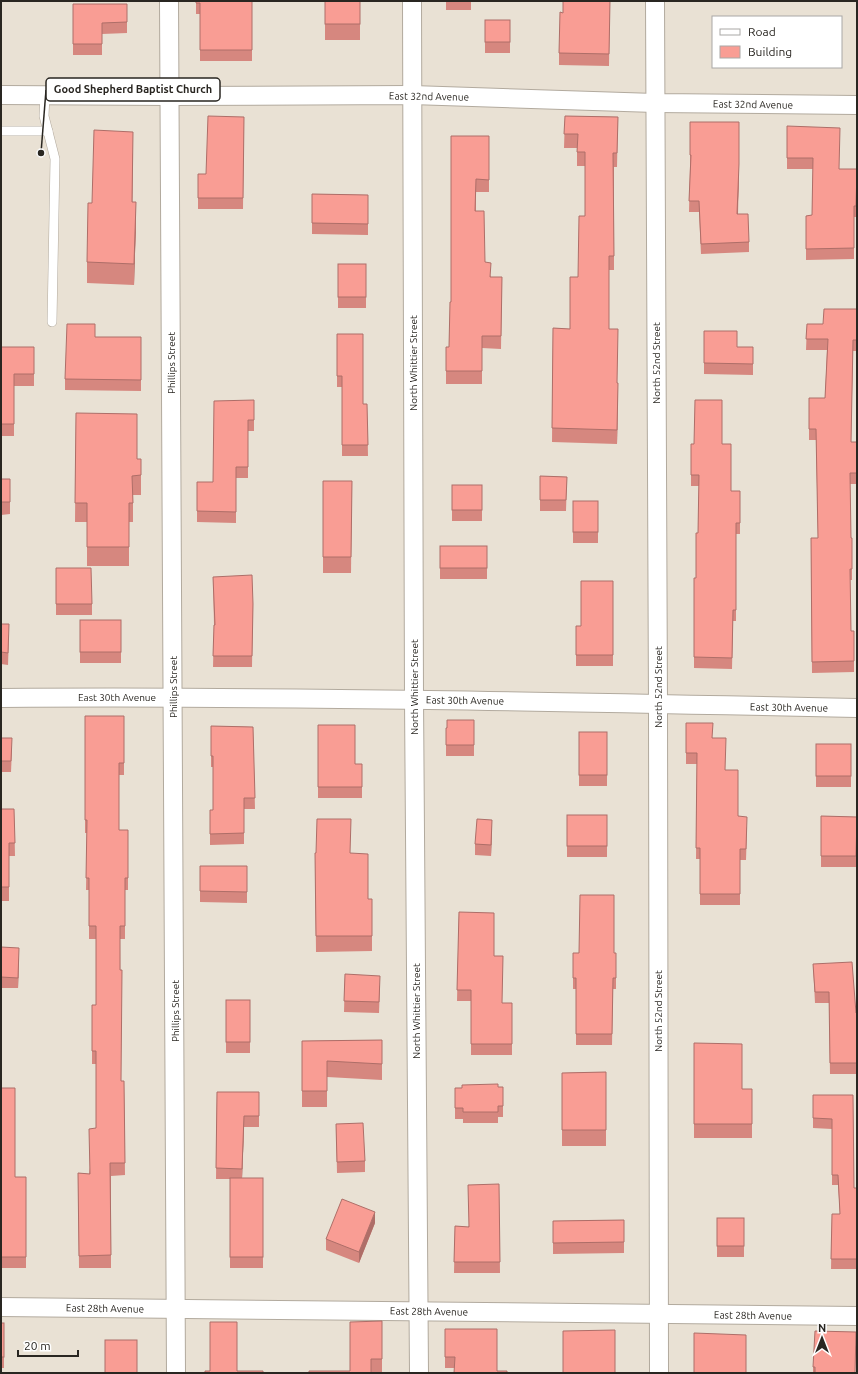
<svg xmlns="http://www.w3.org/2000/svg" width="858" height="1374" font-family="Ubuntu,sans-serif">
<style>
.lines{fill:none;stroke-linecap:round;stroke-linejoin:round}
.service-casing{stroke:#b2aa9e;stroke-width:10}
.minor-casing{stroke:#b2aa9e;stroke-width:20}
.service{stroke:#fff;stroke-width:9}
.minor{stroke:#fff;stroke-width:18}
.wall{fill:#d6877f}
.shaded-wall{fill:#ae6e68}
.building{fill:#f99d94;stroke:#ae6e68}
.labels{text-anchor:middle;stroke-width:3;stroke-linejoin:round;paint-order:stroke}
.street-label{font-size:10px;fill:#292621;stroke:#fff}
.leader{fill:none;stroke:#292621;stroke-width:1.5}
.callout-dot{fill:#292621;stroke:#fff;stroke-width:1.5}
.callout{fill:#fff;stroke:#292621;stroke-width:1.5}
.callout-label{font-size:11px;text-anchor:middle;font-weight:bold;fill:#292621}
</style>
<rect width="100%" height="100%" fill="#e9e1d4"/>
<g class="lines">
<defs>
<g id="service">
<path d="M45,95L44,116L55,159L52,322"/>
<path d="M1,131H48"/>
</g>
<g id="minor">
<path d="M169,1L176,1373"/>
<path d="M412,1L414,699L419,1373"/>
<path d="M655,1L658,704L659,1373"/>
<path d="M1,95L169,96L412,95L655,103L857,105"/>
<path d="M1,698C286,696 572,702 857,708"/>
<path d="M1,1307L857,1316"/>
</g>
</defs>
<!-- service casing -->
<use href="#service" class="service-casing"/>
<!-- minor casing -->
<use href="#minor" class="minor-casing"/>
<!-- service -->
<use href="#service" class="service"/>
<!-- minor -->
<use href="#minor" class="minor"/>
</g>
<!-- wall -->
<g class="wall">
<path d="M196,1H252V61H200V14H196Z"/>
<rect x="325" y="1" width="35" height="39"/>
<rect x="446" y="1" width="25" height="9"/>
<path d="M610,1L609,66L559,65V53L563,13Z"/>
<path d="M73,4H127V33L102,34V55H73Z"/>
<rect x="485" y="20" width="25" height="33"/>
<path d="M565,116L618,117L617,167H614V270H609V329L617,383L618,397L617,444L552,442L553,328L570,329L578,277L585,216V166H577V148H564Z"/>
<path d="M244,117L243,209H198V174H206Z"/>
<path d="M690,122L739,175L738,214L749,242V252L701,254L699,212H689L690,166Z"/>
<path d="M787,126L839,169H857L856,217H854V259L806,260V216L812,215L813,169H787Z"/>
<path d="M451,136H489V192H476V211L485,262L491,277H502L501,349L482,348V384H446V347H449L451,302Z"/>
<path d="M133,153L132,202L136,223L134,285L87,283V262L92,203Z"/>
<path d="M312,194L368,195V235L312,234Z"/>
<rect x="338" y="264" width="28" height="44"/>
<path d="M857,309V351H853L851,442H857V484H850L851,538H852V580H850L851,631H854V672L812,673L811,538H818L816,440H809V398H825L827,350H806L807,324H823Z"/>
<path d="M704,331L737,347H753V375L704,374Z"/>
<path d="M337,334L363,404H367L368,456H342V387H337Z"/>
<path d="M141,337V391L65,390V379Z"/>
<path d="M1,347H34V386H14V436H1Z"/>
<path d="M254,400V431H248V478H236V523L197,522V482H213Z"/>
<path d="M76,413L137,459H141V495H133V522H129V566H87V522H75Z"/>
<path d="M691,444H722L731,491H740V534H736V621H733L732,669L694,668V578H696L698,533L699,486H691Z"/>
<path d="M540,476L567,477L566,511H540Z"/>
<path d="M1,479H10V514L1,515V575Z"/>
<path d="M323,481H352L351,573H323Z"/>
<rect x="452" y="485" width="30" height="36"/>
<rect x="573" y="501" width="25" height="42"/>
<rect x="440" y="546" width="47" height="33"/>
<path d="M56,568L92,604V615H56Z"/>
<path d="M213,577L253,604L252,667H213L214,625Z"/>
<path d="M613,581V666H576V626H581Z"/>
<rect x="80" y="620" width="41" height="43"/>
<path d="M1,624L9,636L8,665L1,664Z"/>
<path d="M85,716H124V775H119V830H128V890H125V939H120L121,1081H124L125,1175L111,1176V1268H79L78,1173L89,1174L96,1128V1064H92V1051L96,1005V939H89V890H86L87,833H85Z"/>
<path d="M474,720V756H446V728Z"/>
<path d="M686,723L713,738L725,770L738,816L747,828L746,860H740V905H700V859H696L697,764H686Z"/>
<path d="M318,725L355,764H362V798H318Z"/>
<path d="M211,726L253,727L255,809H244V844L210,845V810H213V767H211Z"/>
<rect x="579" y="732" width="28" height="54"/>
<path d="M1,738L12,749L11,772H1Z"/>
<rect x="816" y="744" width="35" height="43"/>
<path d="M1,809H14L15,856H9V901H1Z"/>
<rect x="567" y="815" width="40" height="42"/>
<path d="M821,816L857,817L856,867H821Z"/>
<path d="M492,831L491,856L475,855V844Z"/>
<path d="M315,853H351L368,899H372V951L316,952Z"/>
<path d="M200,866H247V903L200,902Z"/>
<path d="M459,912L494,956L502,1003H512V1055H471V1001H457Z"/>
<path d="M1,947L19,959L18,988H1Z"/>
<path d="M573,953H616V989H613L612,1045H576V989H573Z"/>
<path d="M813,964L856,1013H857V1074H830L829,1003H815Z"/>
<path d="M345,974L380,986L379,1013L344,1012Z"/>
<rect x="226" y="1000" width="24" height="53"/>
<path d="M382,1040V1080L327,1077V1107H302V1041Z"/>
<path d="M694,1043L742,1089H752V1138H694Z"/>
<path d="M606,1072V1146H562V1073Z"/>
<path d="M503,1087V1117H498V1123H463V1119H455V1088Z"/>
<path d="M1,1088L15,1177H26V1268H1Z"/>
<path d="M217,1092H259V1127H244L242,1178H263V1268H230V1179H216Z"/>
<path d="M813,1095H853L854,1188H857V1269H831L832,1214H840L838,1185H832V1129L813,1128Z"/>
<path d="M336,1124L365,1161V1172L337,1173Z"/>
<path d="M499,1184L500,1273H454L455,1226L468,1227Z"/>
<rect x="717" y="1218" width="27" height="39"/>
<path d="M624,1220V1253L553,1254V1221Z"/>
<path d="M375,1223L359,1263L326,1250V1239Z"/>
<path d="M382,1321V1373H309L350,1371Z"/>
<rect x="1" y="1323" width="3" height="45"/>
<path d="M445,1329L497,1371L507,1373L454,1368H445Z"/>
<path d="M856,1346L855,1373H813V1367Z"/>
</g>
<!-- shaded-wall -->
<g class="shaded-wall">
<path d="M133,132V153L132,223V202Z"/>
<path d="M739,164V175L737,225V214Z"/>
<path d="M136,202V223L134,285V264Z"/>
<path d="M618,383V397L617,444V430Z"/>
<path d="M492,820V831L491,856V845Z"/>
<path d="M19,948V959L18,988V978Z"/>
<path d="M244,1116V1127L242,1180V1169Z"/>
<path d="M375,1212V1223L359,1263V1252Z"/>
</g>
<!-- building -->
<g class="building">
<path d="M196,1H252V50H200V3H196Z"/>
<rect x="325" y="1" width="35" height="23"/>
<path d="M563,1H610L609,54L559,53L560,12L563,13Z"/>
<path d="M73,4H127V22L102,23V44H73Z"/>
<rect x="485" y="20" width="25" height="22"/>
<path d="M208,116L244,117L243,198H198V174H206Z"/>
<path d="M565,116L618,117L617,153H613L614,256H609V329H618L617,383H618L617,430L552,428L553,328L570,329V277H578L579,216H585V152H577L578,134H564Z"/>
<path d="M690,122H739V164L737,214H748L749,242L701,244L699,201H689L691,155H690Z"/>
<path d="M787,126L840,128L839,169H857L856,206H854V248L806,249V216L812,215L813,158H787Z"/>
<path d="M94,130L133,132L132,202H136L134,264L87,262L88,203H92Z"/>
<path d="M451,136H489V180L476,179L475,211H484L485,262L491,263L490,277H502L501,336H482V371H446V347H449L450,302H451Z"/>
<path d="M312,194L368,195V224L312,223Z"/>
<rect x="338" y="264" width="28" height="33"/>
<path d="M824,309H857V340H853L851,442H857V473H850L851,538H852V569H850L851,631H854V661L812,662L811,538H818L816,429H809V398H825L828,339H806L807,324H823Z"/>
<path d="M67,324H95V337H141V380L65,379Z"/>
<path d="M704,331H737V347H753V364L704,363Z"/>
<path d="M337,334H363V404H367L368,445H342V376H337Z"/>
<path d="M1,347H34V374H14V424H1Z"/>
<path d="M254,400V420H248V467H236V512L197,511V482H213L214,401Z"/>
<path d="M695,400H722V444H731V491H740V523H736V610H733L732,658L694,657V578H696V533H698L699,475H691V444H694Z"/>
<path d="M76,413L137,414V459H141V475L132,476L133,503H129V547H87V503H75Z"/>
<path d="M540,476L567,477L566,500H540Z"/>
<path d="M1,479H10V502H1V563Z"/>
<path d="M323,481H352L351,557H323Z"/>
<rect x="452" y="485" width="30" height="25"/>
<rect x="573" y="501" width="25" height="31"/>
<rect x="440" y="546" width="47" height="22"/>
<path d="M56,568H91L92,604H56Z"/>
<path d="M252,575L253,604L252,656H213L214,625H215L213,577Z"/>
<path d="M581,581H613V655H576V626H581Z"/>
<rect x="80" y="620" width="41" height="32"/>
<path d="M1,624H9L8,653L1,652Z"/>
<path d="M85,716H124V763H119V830H128V878H125V926H120V970H122L121,1081H124L125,1163H110L111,1255L79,1256L78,1173L90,1174L89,1129L96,1128V1051H92V1005H96V926H89V878H86L87,820H85Z"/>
<path d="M447,720H474V745H446V728H447Z"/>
<path d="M686,723H713L712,738H726L725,770H738V816L747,817L746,849H740V894H700V848H696L697,753H686Z"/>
<path d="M318,725H355V764H362V787H318Z"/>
<path d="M211,726L253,727L255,798H244V833L210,834V810H213V756H211Z"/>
<rect x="579" y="732" width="28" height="43"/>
<path d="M1,738H12L11,761H1Z"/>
<rect x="816" y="744" width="35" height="32"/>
<path d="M1,809H14L15,843H9V887H1Z"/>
<rect x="567" y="815" width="40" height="31"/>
<path d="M821,816L857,817L856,856H821Z"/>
<path d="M317,819H351L350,853L368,854V899H372V936H316L315,853H316Z"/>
<path d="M477,819L492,820L491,845L475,844Z"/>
<path d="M200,866H247V892L200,891Z"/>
<path d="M580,895H614V953H616V978H613L612,1034H576V978H573V953H579Z"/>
<path d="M459,912L494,913V956H503L502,1003H512V1044H471V990H457Z"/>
<path d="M1,947L19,948L18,978L1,977Z"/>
<path d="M852,962L856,1013H857V1063H830L829,992H815L813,964Z"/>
<path d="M345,974L380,976L379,1002L344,1001Z"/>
<rect x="226" y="1000" width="24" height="42"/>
<path d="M382,1040V1064L327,1061V1091H302V1041Z"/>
<path d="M694,1043L742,1044V1089H752V1124H694Z"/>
<path d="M606,1072V1130H562V1073Z"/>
<path d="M498,1084V1087H503V1106H498V1112H463V1108H455V1088H462V1085Z"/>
<path d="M1,1088H15V1177H26V1257H1Z"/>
<path d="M217,1092H259V1116H244L242,1169L216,1168Z"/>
<path d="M813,1095H853L854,1188H857V1259H831L832,1214H840L838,1175H832V1119L813,1118Z"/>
<path d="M363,1123L365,1161L337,1162L336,1124Z"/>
<rect x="230" y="1178" width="33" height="79"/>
<path d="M499,1184L500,1262H454L455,1226L469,1227L468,1185Z"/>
<path d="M342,1199L375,1212L359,1252L326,1239Z"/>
<rect x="717" y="1218" width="27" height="28"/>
<path d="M624,1220V1242L553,1243V1221Z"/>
<path d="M382,1321V1359H371V1373H309V1371H350V1322Z"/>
<path d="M210,1322H237V1371H263V1373H205V1371H210Z"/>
<rect x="1" y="1323" width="3" height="34"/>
<path d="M445,1329H497V1371H507V1373H454L455,1357H445Z"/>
<path d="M615,1330V1373H563V1331Z"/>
<path d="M815,1331L856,1332L855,1373H815V1367H813Z"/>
<path d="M694,1333L746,1335V1373H694Z"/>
<rect x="105" y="1340" width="32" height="33"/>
</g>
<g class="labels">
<!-- street labels -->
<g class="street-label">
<text transform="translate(429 96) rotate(1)" y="4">East 32nd Avenue</text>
<text transform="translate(753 104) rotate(1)" y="4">East 32nd Avenue</text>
<text transform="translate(171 363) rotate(-90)" y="4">Phillips Street</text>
<text transform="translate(413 363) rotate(-90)" y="4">North Whittier Street</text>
<text transform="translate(656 363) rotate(-90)" y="4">North 52nd Street</text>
<text transform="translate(173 687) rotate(-90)" y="4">Phillips Street</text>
<text transform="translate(414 687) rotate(-90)" y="4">North Whittier Street</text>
<text transform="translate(658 687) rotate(-90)" y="4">North 52nd Street</text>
<text x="117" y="701">East 30th Avenue</text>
<text transform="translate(465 700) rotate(1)" y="4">East 30th Avenue</text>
<text transform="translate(789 707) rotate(1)" y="4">East 30th Avenue</text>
<text transform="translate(175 1011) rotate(-90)" y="4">Phillips Street</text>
<text transform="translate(416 1011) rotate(-90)" y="4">North Whittier Street</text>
<text transform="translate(658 1011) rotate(-90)" y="4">North 52nd Street</text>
<text transform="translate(105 1308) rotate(1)" y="4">East 28th Avenue</text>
<text transform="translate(429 1311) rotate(1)" y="4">East 28th Avenue</text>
<text transform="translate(753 1315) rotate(1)" y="4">East 28th Avenue</text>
</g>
</g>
<!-- callouts -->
<path class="leader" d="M41 153L46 90"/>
<circle class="callout-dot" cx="41" cy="153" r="4"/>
<rect class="callout" x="46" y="78" width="174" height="23" rx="4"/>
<g class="callout-label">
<text x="133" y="93">Good Shepherd Baptist Church</text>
</g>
<!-- border -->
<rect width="858" height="1374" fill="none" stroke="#292621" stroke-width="4"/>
<!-- legend -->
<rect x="712" y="16" width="130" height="52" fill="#ffffff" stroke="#a9a8a6"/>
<rect x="720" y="29" width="20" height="6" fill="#ffffff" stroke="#a9a8a6"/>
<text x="748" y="36" font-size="12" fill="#292621">Road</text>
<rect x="720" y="46" width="20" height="12" fill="#f99d94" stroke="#a9a8a6"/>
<text x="748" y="56" font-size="12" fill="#292621">Building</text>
<!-- north arrow -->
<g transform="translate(822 1338)" stroke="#ffffff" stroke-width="3" paint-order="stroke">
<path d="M0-3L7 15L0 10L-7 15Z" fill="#292621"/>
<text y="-6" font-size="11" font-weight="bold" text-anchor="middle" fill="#292621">N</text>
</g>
<!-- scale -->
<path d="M18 1350v6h60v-6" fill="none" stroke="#292621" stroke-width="2"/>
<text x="24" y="1350" font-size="12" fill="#292621" stroke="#ffffff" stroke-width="3" paint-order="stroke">20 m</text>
</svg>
